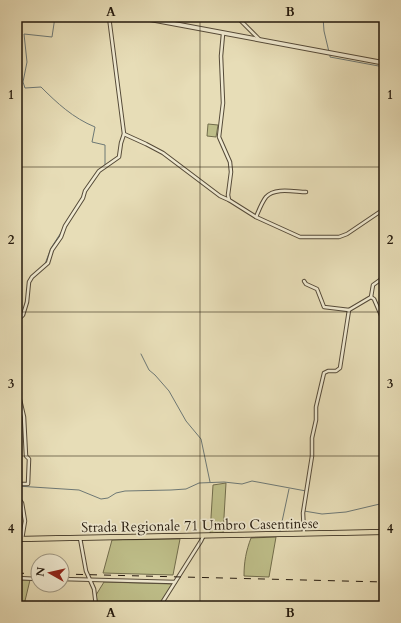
<svg xmlns="http://www.w3.org/2000/svg" width="401" height="623" font-family="Cardo,serif">
<style>
.green{fill:#bebe89;stroke:#716c4b}
.lines{fill:none;stroke-linecap:round;stroke-linejoin:round}
.stream{stroke:#6d7875;stroke-width:1}
.minor-casing{stroke:#554a38;stroke-width:4.5}
.tertiary-casing{stroke:#554a38;stroke-width:5.5}
.primary-casing{stroke:#24190d;stroke-width:6}
.minor{stroke:#efe9d0;stroke-width:2.5}
.tertiary{stroke:#efe9d0;stroke-width:3.5}
.primary{stroke:#e7ddb7;stroke-width:4.5}
.rail{stroke:#24190d;stroke-width:1;stroke-dasharray:7 7;stroke-linecap:butt}
.grid{fill:none;stroke:#24190d;stroke-width:1;stroke-opacity:0.55}
.labels{text-anchor:middle;stroke-width:3.5;stroke-linejoin:round;paint-order:stroke}
.street-label{font-size:14px;fill:#24190d;stroke:#efe9d0}
.neatline{fill:none;stroke:#24190d;stroke-width:1.5}
.grid-label{font-size:13px;text-anchor:middle;font-weight:bold;fill:#24190d}
</style>
<rect width="100%" height="100%" fill="#e7ddb7"/>
<filter id="stains"><feTurbulence type="fractalNoise" baseFrequency=".005" numOctaves="4"/><feColorMatrix values="0 0 0 0 .2 0 0 0 0 .09 0 0 0 0 .02 0 0 0 .5 -.17"/></filter>
<radialGradient id="worn" r=".72"><stop offset=".6" stop-color="#630" stop-opacity="0"/><stop offset="1" stop-color="#630" stop-opacity=".3"/></radialGradient>
<!-- green -->
<g class="green">
<path d="M208,124L218,125L216,137L207,136Z"/>
<path d="M226,483L223,534H210L213,485Z"/>
<path d="M276,537L269,577L244,576C244,562 246,551 251,538Z"/>
<path d="M180,539L173,575L103,573L112,540Z"/>
<path d="M17,580H30L24,605L18,603L17,604Z"/>
<path d="M104,582L173,584L158,606H98L96,595Z"/>
</g>
<g class="lines">
<!-- stream -->
<g class="stream">
<path d="M55,17L52,37L24,34L27,62L23,82L25,88L41,87C57,103 73,118 95,127L92,142L105,145V166"/>
<path d="M323,17L324,31L329,52"/>
<path d="M330,55V57L384,67"/>
<path d="M68,219L71,214"/>
<path d="M45,264L51,248L62,231"/>
<path d="M28,282L31,277"/>
<path d="M141,354L149,370L155,375L169,391L186,421L201,439L210,482"/>
<path d="M17,486L79,490L101,499L108,498L116,493L125,491L171,490L186,489L199,483L224,482L242,484L252,481L306,491"/>
<path d="M304,511L322,514L346,512L384,503"/>
<path d="M280,531L289,489"/>
</g>
<defs>
<g id="minor">
<path d="M237,17L259,39"/>
<path d="M223,34L221,56L223,103L219,137L230,162L231,172L228,195L229,200L256,217L300,237H339L347,234L384,209"/>
<path d="M124,134L146,144L163,153L220,196L229,200"/>
<path d="M256,217C259,210 262,202 266,197C275,187 295,192 306,192"/>
<path d="M304,281L306,284L317,289L324,307L349,310L371,297L373,285L380,280L384,275"/>
<path d="M371,297L374,299L384,322"/>
<path d="M17,321L23,315L27,302L29,282L32,277L48,263L52,250L61,237L65,226L83,198L85,191L99,171L119,157L121,143L124,134L109,17"/>
<path d="M17,387L24,417L26,456L29,459L28,484H17"/>
<path d="M17,496L22,503L25,521L22,539"/>
<path d="M304,534L303,513L312,456V438L316,420V407L324,373L328,371H336L340,368L349,310"/>
<path d="M80,538L86,571L94,589L96,606"/>
<path d="M17,578L38,579"/>
<path d="M62,579L175,582"/>
<path d="M160,606L201,541L203,537"/>
</g>
<path id="tertiary" d="M138,17L384,63"/>
<path id="primary" d="M17,539L384,532"/>
</defs>
<!-- minor casing -->
<use href="#minor" class="minor-casing"/>
<!-- tertiary casing -->
<use href="#tertiary" class="tertiary-casing"/>
<!-- primary casing -->
<use href="#primary" class="primary-casing"/>
<!-- minor -->
<use href="#minor" class="minor"/>
<!-- tertiary -->
<use href="#tertiary" class="tertiary"/>
<!-- primary -->
<use href="#primary" class="primary"/>
<!-- rail -->
<g class="rail">
<path d="M17,573L38,574"/>
<path d="M62,574L384,582"/>
</g>
</g>
<!-- grid -->
<path class="grid" d="M200,17V606M17,167H384M17,312H384M17,456H384"/>
<g class="labels">
<!-- street labels -->
<g class="street-label">
<text transform="translate(200 525) rotate(-1)" y="5">Strada Regionale 71 Umbro Casentinese</text>
</g>
</g>
<!-- margin -->
<rect width="401" height="623" fill="none" stroke="#e7ddb7" stroke-width="44"/>
<!-- north arrow -->
<g transform="translate(50 573) rotate(278)"><circle r="19" fill="#efe9d0" stroke="#9e9682"/>
<path d="M0-3L7 15L0 10L-7 15Z" fill="#8f2418"/>
<text y="-6" font-size="11" font-weight="bold" text-anchor="middle" fill="#24190d">N</text>
</g>
<rect x="22" y="22" width="357" height="579" class="neatline"/>
<g class="grid-label">
<text x="111" y="16">A</text>
<text x="290" y="16">B</text>
<text x="11" y="99">1</text>
<text x="390" y="99">1</text>
<text x="11" y="244">2</text>
<text x="390" y="244">2</text>
<text x="11" y="388">3</text>
<text x="390" y="388">3</text>
<text x="11" y="533">4</text>
<text x="390" y="533">4</text>
<text x="111" y="617">A</text>
<text x="290" y="617">B</text>
</g>
<rect width="100%" height="100%" filter="url(#stains)"/>
<rect width="100%" height="100%" fill="url(#worn)"/>
</svg>
